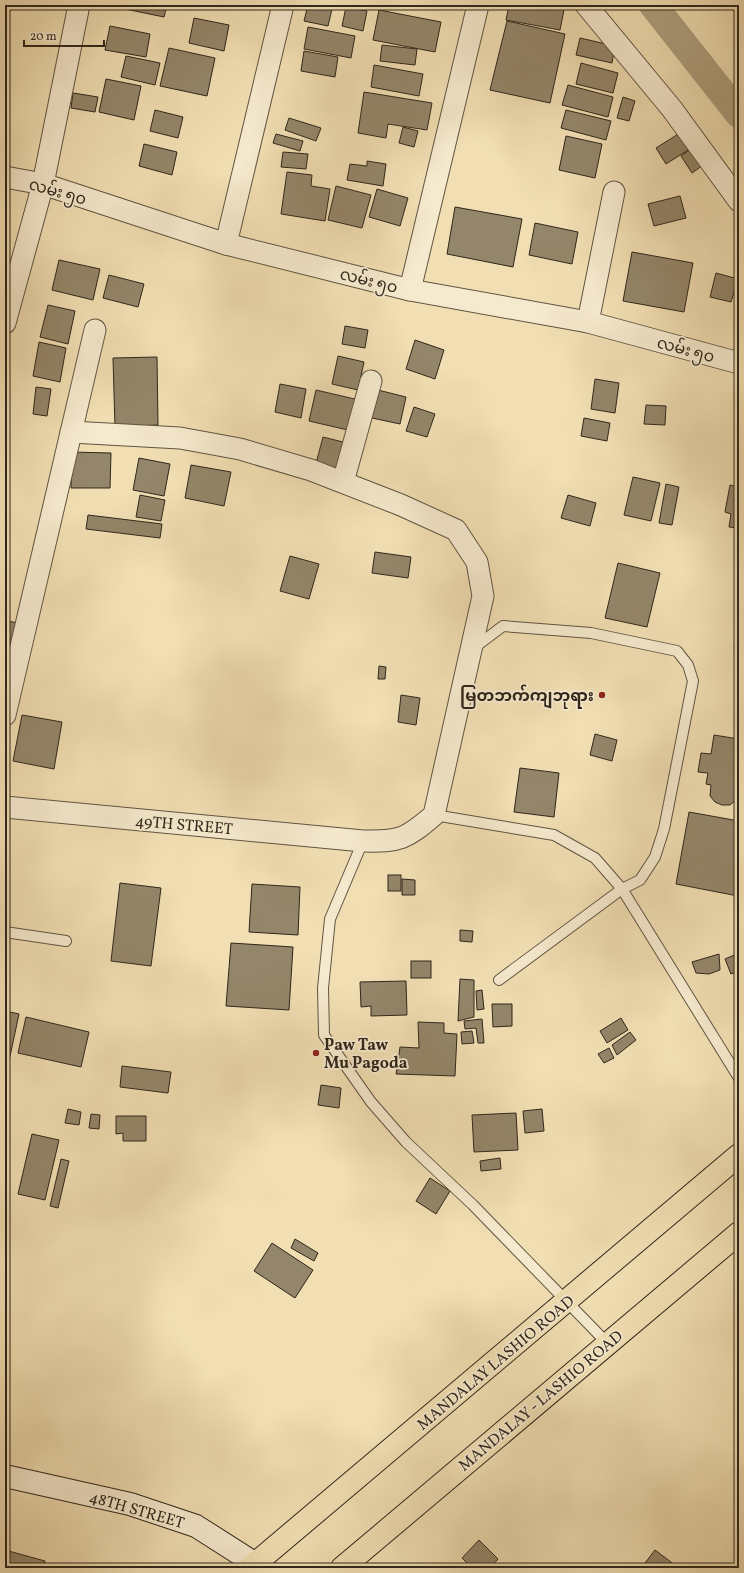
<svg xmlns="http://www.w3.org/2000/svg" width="744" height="1573" font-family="Vollkorn,'Noto Sans Myanmar',serif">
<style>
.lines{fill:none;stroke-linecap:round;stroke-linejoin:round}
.canal{stroke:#afa07f;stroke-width:28}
.building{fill:#94866a;stroke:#2f261b}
.service-casing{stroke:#605441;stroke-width:12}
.minor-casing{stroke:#605441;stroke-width:23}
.secondary-casing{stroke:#2f261b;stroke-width:24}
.trunk-casing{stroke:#2f261b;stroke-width:24}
.service{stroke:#f6eace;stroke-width:10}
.minor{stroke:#f6eace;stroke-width:21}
.secondary{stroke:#f6eace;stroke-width:22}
.trunk{stroke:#f1dfb3;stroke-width:22}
.poi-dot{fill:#8f2418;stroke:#f6eace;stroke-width:1.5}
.labels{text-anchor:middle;stroke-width:3.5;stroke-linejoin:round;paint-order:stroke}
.street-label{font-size:16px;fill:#2f261b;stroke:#f6eace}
.poi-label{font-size:16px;font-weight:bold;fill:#2f261b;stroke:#f6eace;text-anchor:end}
</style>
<rect width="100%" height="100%" fill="#f1dfb3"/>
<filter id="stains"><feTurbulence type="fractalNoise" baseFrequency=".005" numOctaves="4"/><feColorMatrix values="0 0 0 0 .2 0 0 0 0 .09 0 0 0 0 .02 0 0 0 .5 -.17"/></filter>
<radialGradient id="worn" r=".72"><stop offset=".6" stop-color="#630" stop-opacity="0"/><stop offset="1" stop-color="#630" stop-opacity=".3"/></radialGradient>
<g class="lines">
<!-- canal -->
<path class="canal" d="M653,5L739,114"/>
</g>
<!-- building -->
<g class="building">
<path d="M125,5H167L164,17L125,9Z"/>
<path d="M308,5L332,9L328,26L304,21Z"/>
<path d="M509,5H565L560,30L506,20Z"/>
<path d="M346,7L367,11L363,31L342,26Z"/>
<path d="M379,10L441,22L435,52L373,40Z"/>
<path d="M194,18L229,25L224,51L189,43Z"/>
<path d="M507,21L565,34L550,103L490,90Z"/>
<path d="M110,26L150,34L146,57L105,50Z"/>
<path d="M308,27L355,36L351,58L304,49Z"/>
<path d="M580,38L615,46L612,63L576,55Z"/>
<path d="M382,45L417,49L415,65L380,61Z"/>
<path d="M169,48L215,58L207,96L160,86Z"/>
<path d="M304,51L338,57L335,77L301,71Z"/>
<path d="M126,56L160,63L155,85L121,77Z"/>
<path d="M581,63L618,73L613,93L576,84Z"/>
<path d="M374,65L423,74L419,96L371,87Z"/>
<path d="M106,79L141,86L134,120L99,112Z"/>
<path d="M568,85L613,97L608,117L562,105Z"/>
<path d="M364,92L432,103L427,130L388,124L386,138L358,133Z"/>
<path d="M73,93L98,97L95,112L71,108Z"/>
<path d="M623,97L635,101L629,121L617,118Z"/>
<path d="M155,110L183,117L178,138L150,131Z"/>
<path d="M566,110L611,121L606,140L561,128Z"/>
<path d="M289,118L321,128L316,141L285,130Z"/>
<path d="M403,127L418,131L414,147L399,143Z"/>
<path d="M683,131L693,147L666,164L656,148Z"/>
<path d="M276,134L303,141L300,151L273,143Z"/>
<path d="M566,136L602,144L595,178L559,170Z"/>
<path d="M144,144L177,152L172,175L139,166Z"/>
<path d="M695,146L706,163L692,173L681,156Z"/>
<path d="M283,152L308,154L306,169L281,167Z"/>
<path d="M367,161L386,164L383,186L347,180L350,164L367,166Z"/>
<path d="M287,172L312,175L311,186L330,189L325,221L281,214Z"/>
<path d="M336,186L371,195L362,228L328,220Z"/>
<path d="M377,189L408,198L400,226L369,217Z"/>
<path d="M680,196L686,218L654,226L648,204Z"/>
<path d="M455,207L522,219L513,267L447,254Z"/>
<path d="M535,223L578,232L572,264L529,255Z"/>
<path d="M632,252L693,263L684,312L623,301Z"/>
<path d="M59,260L100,269L93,300L52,290Z"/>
<path d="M716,273L738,279L731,302L710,297Z"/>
<path d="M109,275L144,284L138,307L103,298Z"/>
<path d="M48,305L75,311L68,344L40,337Z"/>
<path d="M345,326L368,330L365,348L342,344Z"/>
<path d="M415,340L444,350L435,379L406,369Z"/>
<path d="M39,342L66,348L60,382L33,376Z"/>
<path d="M338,356L364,362L358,390L332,384Z"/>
<path d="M157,357L158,425L115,427L113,358Z"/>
<path d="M595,379L619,383L615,413L591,409Z"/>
<path d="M280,384L306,389L301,418L275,412Z"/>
<path d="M36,387L51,389L47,416L33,414Z"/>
<path d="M316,390L359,400L352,431L309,421Z"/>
<path d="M378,390L406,397L400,424L372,418Z"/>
<path d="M646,405L666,406L665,425L644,424Z"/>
<path d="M414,407L435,414L427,437L406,431Z"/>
<path d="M584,418L610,423L607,441L581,436Z"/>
<path d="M323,437L347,443L339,473L315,467Z"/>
<path d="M738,449H739V468H735Z"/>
<path d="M72,452L111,453L110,488H71Z"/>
<path d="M139,458L170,464L164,496L133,490Z"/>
<path d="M191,465L231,472L224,506L185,498Z"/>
<path d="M633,477L660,483L651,521L624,515Z"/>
<path d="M666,484L679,487L672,525L659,523Z"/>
<path d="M730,485L739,487V528L729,527L731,514L725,512Z"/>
<path d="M140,495L165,500L161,521L136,517Z"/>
<path d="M568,495L596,503L590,526L561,518Z"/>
<path d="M88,515L162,524L160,538L86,529Z"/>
<path d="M375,552L411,557L408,578L372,573Z"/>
<path d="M290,556L319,564L309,599L280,591Z"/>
<path d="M618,563L660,573L647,627L605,618Z"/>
<path d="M739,613V650L734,649Z"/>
<path d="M5,620L21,624L5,689Z"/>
<path d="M379,666L386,667L385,679H378Z"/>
<path d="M401,695L420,698L416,725L398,722Z"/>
<path d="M22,715L62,722L54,769L13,761Z"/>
<path d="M595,734L617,740L612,761L590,755Z"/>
<path d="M714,735L739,739V793L736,800L730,805H722L715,802L710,796L711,785L706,784L708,773L698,772L701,753L711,754Z"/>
<path d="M520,768L559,773L554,817L514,812Z"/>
<path d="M689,812L739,821L738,896L676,884Z"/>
<rect x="388" y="875" width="13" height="16"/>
<path d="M402,879L415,880V895H402Z"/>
<path d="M120,883L161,888L151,966L111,961Z"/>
<path d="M252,884L300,887L298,935L249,932Z"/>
<path d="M460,930L473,931L472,942L460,941Z"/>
<path d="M231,943L293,947L289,1010L226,1006Z"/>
<path d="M739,953V971L731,974L725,959Z"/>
<path d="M719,954L720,970L709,974L696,973L692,962Z"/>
<rect x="411" y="961" width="20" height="17"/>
<path d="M460,979L474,980V1017L458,1021Z"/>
<path d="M406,981L407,1015L371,1016V1006L361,1007L360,982Z"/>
<path d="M482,990L484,1009L477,1010L476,991Z"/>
<path d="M492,1004H512V1026L493,1027Z"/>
<path d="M5,1011L19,1014L9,1061L5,1060Z"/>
<path d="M26,1017L89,1032L81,1067L18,1053Z"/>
<path d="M621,1018L628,1030L607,1043L600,1031Z"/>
<path d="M482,1019L484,1043H478L476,1028L465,1029L464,1021Z"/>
<path d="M418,1022L444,1023V1033L457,1034L455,1076L396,1074L400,1047L419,1048Z"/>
<path d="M472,1031L474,1043L462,1044L461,1032Z"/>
<path d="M630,1032L636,1040L617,1055L612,1045Z"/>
<path d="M609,1048L614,1058L604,1063L598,1054Z"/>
<path d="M122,1066L171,1072L168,1093L120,1087Z"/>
<path d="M321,1085L341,1088L339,1108L318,1105Z"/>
<path d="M68,1109L81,1112L79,1125L65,1123Z"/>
<path d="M542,1109L544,1131L525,1133L523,1111Z"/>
<path d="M516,1113L518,1150L474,1152L472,1115Z"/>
<path d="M91,1114L100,1115L99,1129L89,1128Z"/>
<path d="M116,1116H146V1141H123V1133L116,1134Z"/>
<path d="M32,1134L59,1140L45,1200L18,1194Z"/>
<path d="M500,1158L501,1169L481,1171L480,1161Z"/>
<path d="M61,1159L69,1161L58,1208L50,1206Z"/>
<path d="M430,1178L450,1191L436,1214L416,1201Z"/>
<path d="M295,1239L318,1253L314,1261L291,1248Z"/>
<path d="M272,1243L313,1270L295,1298L254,1271Z"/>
<path d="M479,1540L498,1559L490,1568H472L462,1558Z"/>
<path d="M5,1550L45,1561L43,1568H5Z"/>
<path d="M655,1550L679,1568L642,1567Z"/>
</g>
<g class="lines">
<defs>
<g id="service">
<path d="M475,647L503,626L591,633L677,651L688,665L693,681L664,829L655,857L640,880L622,889L499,980"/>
<path d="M434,815L554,835L595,858L622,889L739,1078"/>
<path d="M363,841L330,919L323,988L324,1035L371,1102L406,1142L473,1205L608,1344"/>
<path d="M5,932L66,941"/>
</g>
<g id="minor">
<path d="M586,5L672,109L739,201"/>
<path d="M5,177L43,184L226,244L410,290L588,322L739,363"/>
<path d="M226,244L283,5"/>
<path d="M410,290L478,5"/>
<path d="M588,322L614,192"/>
<path d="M5,323L43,184L79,5"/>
<path d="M343,482L371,381"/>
<path d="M5,715L95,330"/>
<path d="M5,807L363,841C400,842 406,839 434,815L483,596L477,562L456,530L401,505L311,470L240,449L180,438L71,432"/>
</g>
<path id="secondary" d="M5,1476L130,1504L196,1526L254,1563L259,1568"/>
<g id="trunk">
<path d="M250,1568L739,1155"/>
<path d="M342,1568L739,1233"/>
</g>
</defs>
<!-- service casing -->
<use href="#service" class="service-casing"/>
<!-- minor casing -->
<use href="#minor" class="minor-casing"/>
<!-- secondary casing -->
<use href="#secondary" class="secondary-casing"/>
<!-- trunk casing -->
<use href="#trunk" class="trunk-casing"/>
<!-- service -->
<use href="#service" class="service"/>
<!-- minor -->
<use href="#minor" class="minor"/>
<!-- secondary -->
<use href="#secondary" class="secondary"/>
<!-- trunk -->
<use href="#trunk" class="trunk"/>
</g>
<!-- markers -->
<g class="poi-dot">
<circle cx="602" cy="695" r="4"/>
<circle cx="316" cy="1053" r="4"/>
</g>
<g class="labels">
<!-- street labels -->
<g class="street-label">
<text transform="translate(58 191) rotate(16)" y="6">လမ်း ၅၀</text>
<text transform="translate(369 280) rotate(14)" y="6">လမ်း ၅၀</text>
<text transform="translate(686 349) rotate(15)" y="6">လမ်း ၅၀</text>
<text transform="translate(184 824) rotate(5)" y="6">49TH STREET</text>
<text transform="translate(495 1362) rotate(-40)" y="6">MANDALAY LASHIO ROAD</text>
<text transform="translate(540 1400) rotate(-40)" y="6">MANDALAY - LASHIO ROAD</text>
<text transform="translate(137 1509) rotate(16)" y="6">48TH STREET</text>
</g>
<!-- poi labels -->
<g class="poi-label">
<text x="594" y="701">မြတဘက်ကျဘုရား</text>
<text x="324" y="1050" text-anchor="start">Paw Taw<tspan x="324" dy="18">Mu Pagoda</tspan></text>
</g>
</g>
<!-- margin -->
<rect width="744" height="1573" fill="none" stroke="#f1dfb3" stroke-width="20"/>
<rect x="6" y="6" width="732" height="1561" fill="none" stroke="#2f261b" stroke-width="2"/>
<rect x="10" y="10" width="724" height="1553" fill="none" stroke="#2f261b"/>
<!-- scale -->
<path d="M24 40v6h80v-6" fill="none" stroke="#2f261b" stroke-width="2"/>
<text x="30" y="40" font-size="12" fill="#2f261b" stroke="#f6eace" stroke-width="3" paint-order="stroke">20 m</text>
<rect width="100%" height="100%" filter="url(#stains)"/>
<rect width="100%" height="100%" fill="url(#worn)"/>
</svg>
